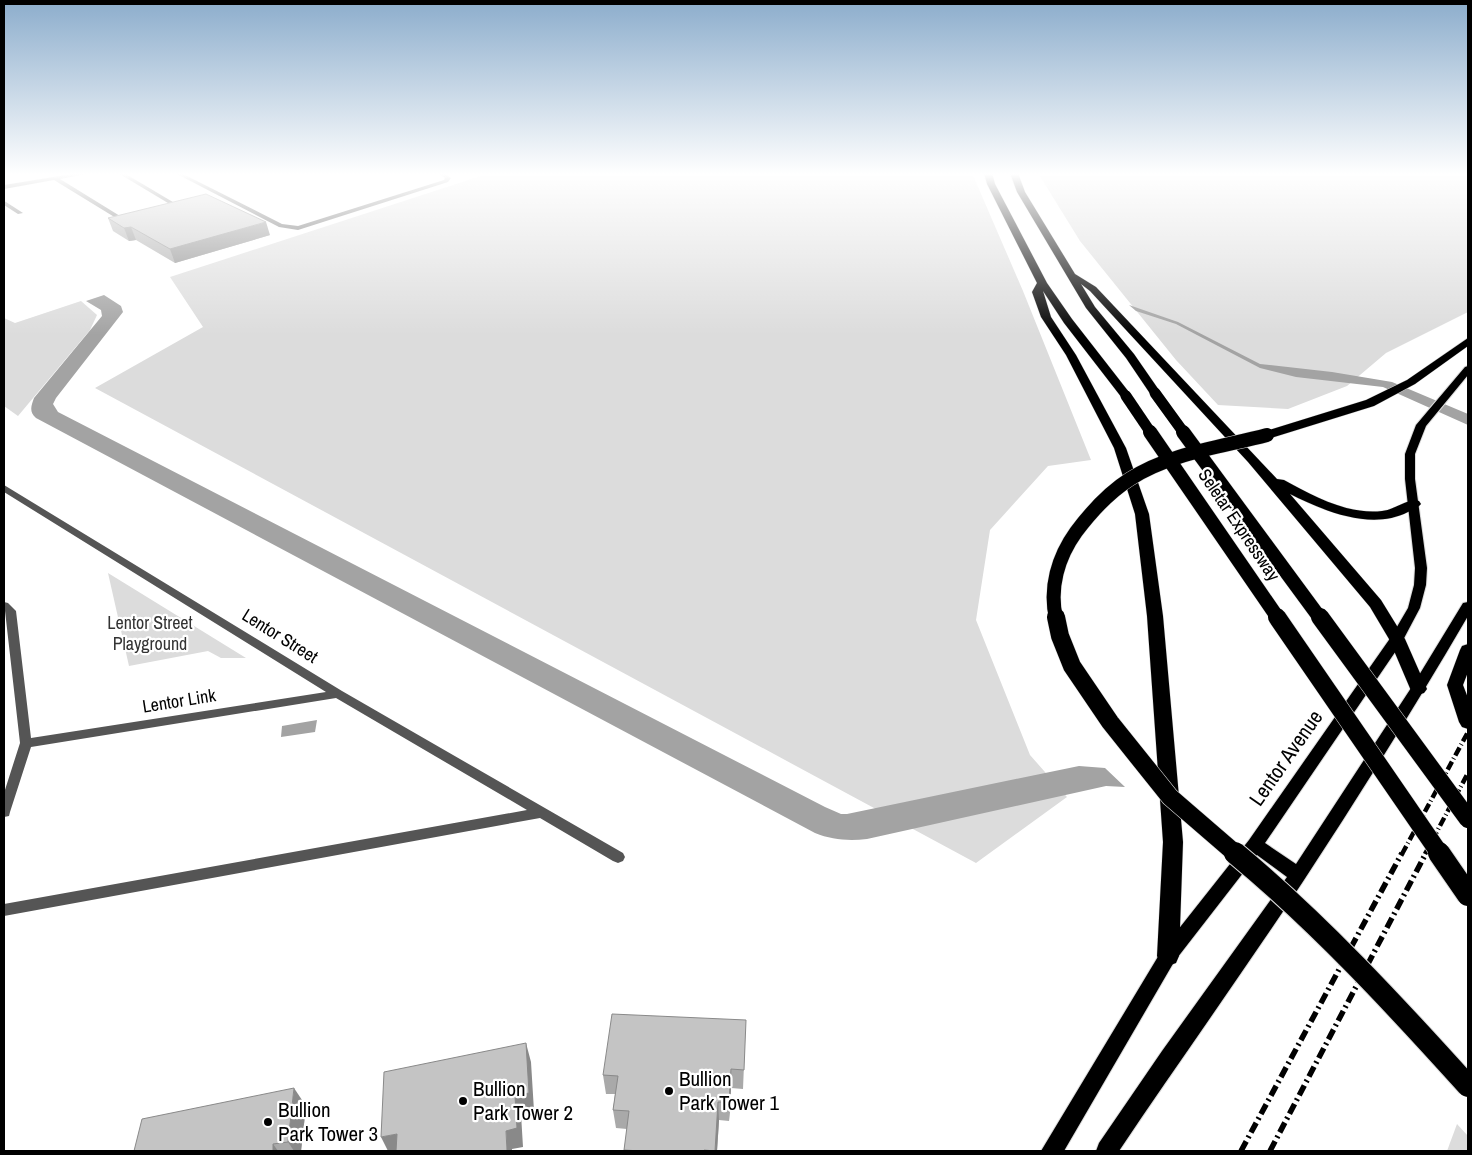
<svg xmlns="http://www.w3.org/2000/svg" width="1472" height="1155" font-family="'Archivo Narrow',sans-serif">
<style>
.green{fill:#dcdcdc}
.water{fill:#a3a3a3}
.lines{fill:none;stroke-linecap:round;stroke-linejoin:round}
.primary-casing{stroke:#dbdbdb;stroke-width:2}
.motorway-casing{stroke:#dbdbdb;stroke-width:1}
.minor{fill:#555;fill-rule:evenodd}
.primary{fill:#000;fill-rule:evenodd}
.motorway{fill:#000;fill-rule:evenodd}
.rail-far1{stroke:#000;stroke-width:4.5;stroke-dasharray:9 3 1 3;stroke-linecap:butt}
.rail{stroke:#000;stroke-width:5.5;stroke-dasharray:11 4 2 4;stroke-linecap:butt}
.motorway-bridge-far3-casing{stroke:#dbdbdb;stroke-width:11;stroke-linecap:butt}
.motorway-bridge-far2-casing{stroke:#dbdbdb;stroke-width:15;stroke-linecap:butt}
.motorway-bridge-far1-casing{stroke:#dbdbdb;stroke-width:19;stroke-linecap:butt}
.motorway-bridge-casing{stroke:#dbdbdb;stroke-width:24;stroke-linecap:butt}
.motorway-bridge-far3{stroke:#000;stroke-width:11}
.motorway-bridge-far2{stroke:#000;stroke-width:14}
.motorway-bridge-far1{stroke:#000;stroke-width:18}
.motorway-bridge{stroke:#000;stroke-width:22}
.wall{fill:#a9a9a9}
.shaded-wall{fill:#898989}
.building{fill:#c4c4c4;stroke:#898989}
.poi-dot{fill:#000;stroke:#fff;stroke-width:2}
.labels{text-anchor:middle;stroke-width:4.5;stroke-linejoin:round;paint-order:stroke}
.street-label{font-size:18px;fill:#000;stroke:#fff}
.park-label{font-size:18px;fill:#333;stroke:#fff}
.near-street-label{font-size:21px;fill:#000;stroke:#fff}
.near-poi-label{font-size:21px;fill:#000;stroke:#fff;text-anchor:start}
</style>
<rect width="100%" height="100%" fill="#fff"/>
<!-- green -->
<g class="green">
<path d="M490,173H972L1023,291L1091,460L1048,466L990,530L976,620L1030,755L1067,797L976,863L95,388L203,327L170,277Z"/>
<path d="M1038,173H1468V312L1386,353L1347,386L1288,409L1218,405L1176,360L1080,241Z"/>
<path d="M81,301L97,315L90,330L18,416L4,406V318L15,323Z"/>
<path d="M108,573L246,658H221L208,651L129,666Z"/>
<path d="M1457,1124L1468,1136V1151H1447Z"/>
</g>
<!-- water -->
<g class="water">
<path d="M104,295L121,306L123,312L56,398L53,404L58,412L825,807L841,814H847L1079,766L1105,768L1125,787L1106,786L867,839C849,841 832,840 815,833L36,418C29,412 31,406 34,398L102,316L101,310L86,301Z"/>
<path d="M1129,305L1178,322L1260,364L1332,372L1392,382L1468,414V425L1383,387L1296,377L1260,368L1176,324L1136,311Z"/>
<path d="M317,720L315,732L281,737L282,726Z"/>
</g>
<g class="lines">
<defs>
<path id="primary" d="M1468,366V375L1426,426L1415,454V479L1427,568L1426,585L1420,608L1402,642L1265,843L1296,864L1413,685L1463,603L1468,602V616C1416,705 1361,793 1304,880C1244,971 1180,1060 1119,1151H1096L1099,1143L1162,1051L1287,877L1257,855L1174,962L1064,1151H1041L1162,950L1249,840L1391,637L1408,608L1414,585L1415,568L1405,479V454L1416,425L1465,367Z"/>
<g id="motorway">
<path d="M984,173H992L995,184L1047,283L1072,319L1132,396L1130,398H1122L1064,323L1043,291L1051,317L1076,355L1126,448L1149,514L1163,616L1183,842L1179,956L1176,963L1168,966L1160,963L1157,956L1163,842L1147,616L1135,514L1114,448L1066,355L1041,317L1032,292L1037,283L987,184Z"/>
<path d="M1010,173H1018L1025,192L1075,274L1096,287L1277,479L1284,480C1313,496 1348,515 1382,511C1395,510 1407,498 1419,501L1421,504C1418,508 1413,510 1408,512C1371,531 1324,511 1290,494L1381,600L1405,639L1427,689L1424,693L1418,695L1412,693L1389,639L1370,607L1248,462L1090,291L1081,284L1095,307L1134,354L1161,393L1159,395H1151L1126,358L1086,308L1017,192Z"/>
<path d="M1468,338V346L1415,384L1374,406L1271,438H1263L1261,435L1263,432L1366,400L1407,380Z"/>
<path d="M1468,644V672L1463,685L1468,698V729L1462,727L1459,722L1447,685L1460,650L1462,646Z"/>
</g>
</defs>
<!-- primary casing -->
<use href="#primary" class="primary-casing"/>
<!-- motorway casing -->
<use href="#motorway" class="motorway-casing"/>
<!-- minor -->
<g class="minor">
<path d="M78,173H91L60,179L120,216V218H116L54,180L4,189V185Z"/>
<path d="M118,173H124L183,208L178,209Z"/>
<path d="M175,173H181L282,224L298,226L444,180L445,178L438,173H444L451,178L448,182L298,230L279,227Z"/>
<path d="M4,201L6,202L23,213L18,214L4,205Z"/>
<path d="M4,485L342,691L623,853L625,857L623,861L618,863L613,861L540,818L4,916V904L527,810L336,698L31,747L10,812L9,816L4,817V793L20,743L4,602L8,603L16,611L31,738L326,692L4,492Z"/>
</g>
<!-- primary -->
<use href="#primary" class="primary"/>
<!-- motorway -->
<use href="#motorway" class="motorway"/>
<!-- rail-far1 -->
<g class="rail-far1">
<path d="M1402,854L1468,732"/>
<path d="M1425,854L1468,773"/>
</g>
<!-- rail -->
<g class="rail">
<path d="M1241,1151L1402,853"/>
<path d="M1270,1151L1426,853"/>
</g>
<defs>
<g id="motorway-bridge-far3">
<path d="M1155,393L1184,433"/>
<path d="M1126,396L1151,433"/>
</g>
<g id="motorway-bridge-far2">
<path d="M1150,432L1278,618"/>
<path d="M1183,432L1320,618"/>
<path d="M1056,618C1049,588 1058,557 1076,532C1091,512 1108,493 1130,479C1170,453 1222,447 1267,435"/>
</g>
<g id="motorway-bridge-far1">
<path d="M1056,617L1060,636L1072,666L1110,722L1170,797L1236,854"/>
<path d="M1277,617L1440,854"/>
<path d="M1320,617L1468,819"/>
</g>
<g id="motorway-bridge">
<path d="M1235,853C1319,923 1395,1005 1468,1086"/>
<path d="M1439,853L1468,895"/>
</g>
</defs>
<!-- motorway-bridge-far3 casing -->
<use href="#motorway-bridge-far3" class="motorway-bridge-far3-casing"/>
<!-- motorway-bridge-far2 casing -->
<use href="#motorway-bridge-far2" class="motorway-bridge-far2-casing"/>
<!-- motorway-bridge-far1 casing -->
<use href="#motorway-bridge-far1" class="motorway-bridge-far1-casing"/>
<!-- motorway-bridge casing -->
<use href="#motorway-bridge" class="motorway-bridge-casing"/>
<!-- motorway-bridge-far3 -->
<use href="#motorway-bridge-far3" class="motorway-bridge-far3"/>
<!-- motorway-bridge-far2 -->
<use href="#motorway-bridge-far2" class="motorway-bridge-far2"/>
<!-- motorway-bridge-far1 -->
<use href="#motorway-bridge-far1" class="motorway-bridge-far1"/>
<!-- motorway-bridge -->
<use href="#motorway-bridge" class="motorway-bridge"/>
</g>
<!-- wall -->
<g class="wall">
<path d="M108,218L270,235L175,263L136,240L129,241L113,231Z"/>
<path d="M745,1040L743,1089L731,1088L729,1121L719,1120L717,1151H624L627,1129L616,1128L613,1110L615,1094H606L603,1075Z"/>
<path d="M306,1106L301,1151H134Z"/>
</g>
<!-- shaded-wall -->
<g class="shaded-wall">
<path d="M266,222L270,235L175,263L170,249Z"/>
<path d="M131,227L136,240L129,241L124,228Z"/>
<path d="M526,1043L531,1062L534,1111L521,1114L523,1147L512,1149V1151H507L506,1131L515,1096Z"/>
<path d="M731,1069V1088L729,1121V1102Z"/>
<path d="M294,1088L306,1106L301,1151H294L288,1142Z"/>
<path d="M718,1102L719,1120L717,1151H715Z"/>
<path d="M397,1134L405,1151H388L381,1137Z"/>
<path d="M273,1144L278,1151H273Z"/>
</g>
<!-- building -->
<g class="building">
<path d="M206,194L266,222L170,249L131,227L124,228L108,218Z"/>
<path d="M612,1014L746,1020L744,1070L731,1069L729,1102H718L715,1151L704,1150V1151H641L624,1150L629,1111L613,1110L618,1076L603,1075Z"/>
<path d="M526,1043L529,1093L515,1096L517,1128L506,1131L507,1151H396L397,1134L381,1137L384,1072Z"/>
<path d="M294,1088L288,1142L273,1144V1151H134L142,1119Z"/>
</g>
<!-- sky -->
<linearGradient id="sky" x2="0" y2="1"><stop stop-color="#8cadcc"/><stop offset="0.52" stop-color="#fff"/><stop offset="1" stop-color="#fff" stop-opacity="0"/></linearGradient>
<rect width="1472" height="335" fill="url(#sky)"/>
<!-- markers -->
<g class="poi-dot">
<circle cx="669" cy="1091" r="5"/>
<circle cx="463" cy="1101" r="5"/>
<circle cx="268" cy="1122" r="5"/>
</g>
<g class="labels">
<!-- street labels -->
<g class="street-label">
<text transform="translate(1239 525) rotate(56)" y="6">Seletar Expressway</text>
<text transform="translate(280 636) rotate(32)" y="6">Lentor Street</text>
<text transform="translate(179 701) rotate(-9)" y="6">Lentor Link</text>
</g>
<!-- park labels -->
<g class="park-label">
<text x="150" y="629">Lentor Street<tspan x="150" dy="21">Playground</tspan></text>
</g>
<!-- near-street labels -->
<g class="near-street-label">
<text transform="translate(1286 758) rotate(-55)" y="7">Lentor Avenue</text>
</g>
<!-- near-poi labels -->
<g class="near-poi-label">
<text x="679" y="1086">Bullion<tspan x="679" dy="24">Park Tower 1</tspan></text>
<text x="473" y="1096">Bullion<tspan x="473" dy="24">Park Tower 2</tspan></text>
<text x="278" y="1117">Bullion<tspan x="278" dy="24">Park Tower 3</tspan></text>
</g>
</g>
<!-- border -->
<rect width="1472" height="1155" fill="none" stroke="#000000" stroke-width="10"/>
</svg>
